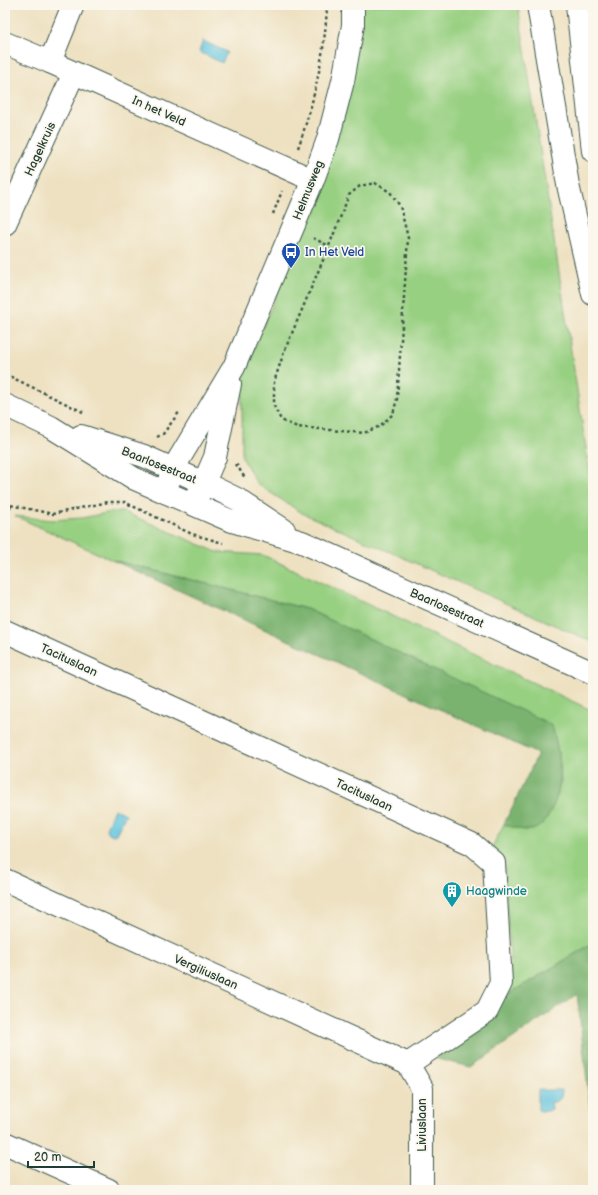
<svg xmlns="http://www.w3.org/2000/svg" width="598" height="1195" font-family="'Balsamiq Sans',sans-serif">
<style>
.green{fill:#98d082;stroke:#5c865b}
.forest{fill:#7ab270;stroke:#4c7852}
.water{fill:#5fc3dd;stroke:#3f8088}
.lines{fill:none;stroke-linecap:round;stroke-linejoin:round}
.street-casing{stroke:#3e5649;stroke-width:24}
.secondary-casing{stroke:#3e5649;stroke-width:24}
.highway-casing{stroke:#3e5649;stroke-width:24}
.path{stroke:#3e5649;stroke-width:2.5;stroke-dasharray:3 3;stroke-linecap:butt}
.street{stroke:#fff;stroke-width:22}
.secondary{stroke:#fff;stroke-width:22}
.highway{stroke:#fff;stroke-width:22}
.labels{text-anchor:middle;stroke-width:3.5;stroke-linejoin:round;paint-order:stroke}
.street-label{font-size:12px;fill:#1f3d34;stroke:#fbf7ec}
.transit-label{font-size:12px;fill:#164399;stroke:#fbf7ec;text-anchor:start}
.culture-label{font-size:12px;fill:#0d838f;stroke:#fbf7ec;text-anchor:start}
</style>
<rect width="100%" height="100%" fill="#fbf7ec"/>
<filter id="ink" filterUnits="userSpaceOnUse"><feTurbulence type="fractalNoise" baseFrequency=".025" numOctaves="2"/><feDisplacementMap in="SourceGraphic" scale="8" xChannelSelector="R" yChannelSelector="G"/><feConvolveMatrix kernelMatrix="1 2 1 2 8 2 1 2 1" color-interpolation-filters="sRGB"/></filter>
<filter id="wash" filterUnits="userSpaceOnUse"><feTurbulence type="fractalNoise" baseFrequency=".012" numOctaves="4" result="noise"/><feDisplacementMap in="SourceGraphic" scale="16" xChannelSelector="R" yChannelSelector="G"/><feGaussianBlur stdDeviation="0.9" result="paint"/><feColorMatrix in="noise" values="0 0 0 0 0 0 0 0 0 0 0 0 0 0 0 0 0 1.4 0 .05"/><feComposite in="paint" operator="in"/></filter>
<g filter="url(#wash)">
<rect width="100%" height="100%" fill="#eee1c1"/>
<!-- green -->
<g class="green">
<path d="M360,5H518L591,481L593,505V642L302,513L257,484L242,457V379L321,185Z"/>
<path d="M111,512H124L217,552L263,555L593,711V943L507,995L511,973L504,867L492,847L504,824L519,829L561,783L560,763L556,743L307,609L112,560L15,516L52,520L82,518Z"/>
</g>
<!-- forest -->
<g class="forest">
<path d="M112,560L307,609L552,725C560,758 567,783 549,814C546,821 539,829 531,830C522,831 512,827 504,824L538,754Z"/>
<path d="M593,943V1134L577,994L471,1067L437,1059L438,1055L492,1013L507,995Z"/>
</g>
<!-- water -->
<g class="water">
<path d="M203,41L227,52L222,63L199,52Z"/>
<path d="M114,809L126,814L116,834L113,835L107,832L106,828Z"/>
<path d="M538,1090H562L561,1098L556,1102H551L552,1109C547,1112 543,1112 538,1110Z"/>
</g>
</g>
<g filter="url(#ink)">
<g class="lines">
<defs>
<g id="street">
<path d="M5,43L50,62L313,180"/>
<path d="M50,62L73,5"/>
<path d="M5,224L74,73"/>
<path d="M5,631L472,844L494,863L501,983L487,1011L408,1064"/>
<path d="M5,880L408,1064"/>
<path d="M408,1064L422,1088V1190"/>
<path d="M5,1143L109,1190"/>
</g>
<g id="secondary">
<path d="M5,405L51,427L135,479L229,520L302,542L593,673"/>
<path d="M81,436L144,456L204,483L237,499L284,530"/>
<path d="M165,492L173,469L234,367L313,180L328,139L343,81L353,25V5"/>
<path d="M198,496L215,457L230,384"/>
</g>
<g id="highway">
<path d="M538,5L568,185L593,294"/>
<path d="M577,5L593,151"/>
</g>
</defs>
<!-- street casing -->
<use href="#street" class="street-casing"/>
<!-- secondary casing -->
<use href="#secondary" class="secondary-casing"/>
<!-- highway casing -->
<use href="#highway" class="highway-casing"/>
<!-- path -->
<g class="path">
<path d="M298,148C314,102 325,54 327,5"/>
<path d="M273,214L282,191"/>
<path d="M313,238L329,246L349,195L360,186L375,183L390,192L400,206L408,238L397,399L393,414L380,426L364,433L297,427L281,420L274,406V382L284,352L329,246"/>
<path d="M5,374L85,413"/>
<path d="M157,437L163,434L180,411"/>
<path d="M236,464L245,478"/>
<path d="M5,504L53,514L108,502H124L192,534L223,543"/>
<path d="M5,519L11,505"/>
</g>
<!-- street -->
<use href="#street" class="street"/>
<!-- secondary -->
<use href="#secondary" class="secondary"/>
<!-- highway -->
<use href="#highway" class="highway"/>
</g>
</g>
<!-- icons -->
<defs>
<symbol id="bus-pin" viewBox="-11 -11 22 30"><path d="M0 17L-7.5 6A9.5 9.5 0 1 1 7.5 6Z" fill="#1a4fb4" stroke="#fbf7ec"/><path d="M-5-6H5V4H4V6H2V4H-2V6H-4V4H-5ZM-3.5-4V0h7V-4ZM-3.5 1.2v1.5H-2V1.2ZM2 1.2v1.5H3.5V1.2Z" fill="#fff"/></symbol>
<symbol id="building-pin" viewBox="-11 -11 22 30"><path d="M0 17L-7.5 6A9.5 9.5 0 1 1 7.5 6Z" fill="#0f9aa8" stroke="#fbf7ec"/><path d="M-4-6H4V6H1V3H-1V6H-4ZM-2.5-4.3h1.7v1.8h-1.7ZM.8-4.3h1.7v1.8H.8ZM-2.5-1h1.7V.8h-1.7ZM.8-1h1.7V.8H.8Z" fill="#fff"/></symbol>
</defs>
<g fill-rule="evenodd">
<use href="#bus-pin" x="280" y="241" width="22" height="30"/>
<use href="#building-pin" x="441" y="880" width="22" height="30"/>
</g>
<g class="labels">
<!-- street labels -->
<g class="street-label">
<text transform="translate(159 111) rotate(24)" y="4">In het Veld</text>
<text transform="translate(40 149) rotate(-65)" y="4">Hagelkruis</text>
<text transform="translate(308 190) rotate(-68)" y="4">Helmusweg</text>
<text transform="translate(159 465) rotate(22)" y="4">Baarlosestraat</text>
<text transform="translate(447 608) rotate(24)" y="4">Baarlosestraat</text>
<text transform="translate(69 660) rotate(25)" y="4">Tacituslaan</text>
<text transform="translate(364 795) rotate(25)" y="4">Tacituslaan</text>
<text transform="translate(206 972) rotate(24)" y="4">Vergiliuslaan</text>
<text transform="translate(422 1125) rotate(-90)" y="4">Liviuslaan</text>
</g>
<!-- transit labels -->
<g class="transit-label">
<text x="305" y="256">In Het Veld</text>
</g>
<!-- culture labels -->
<g class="culture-label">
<text x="466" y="895">Haagwinde</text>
</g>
</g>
<!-- margin -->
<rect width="598" height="1195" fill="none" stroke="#fbf7ec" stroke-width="20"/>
<!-- scale -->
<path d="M28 1161v6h66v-6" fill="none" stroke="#1f3d34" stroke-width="2"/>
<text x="34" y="1161" font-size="12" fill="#1f3d34" stroke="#fbf7ec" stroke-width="3" paint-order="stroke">20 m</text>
</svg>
